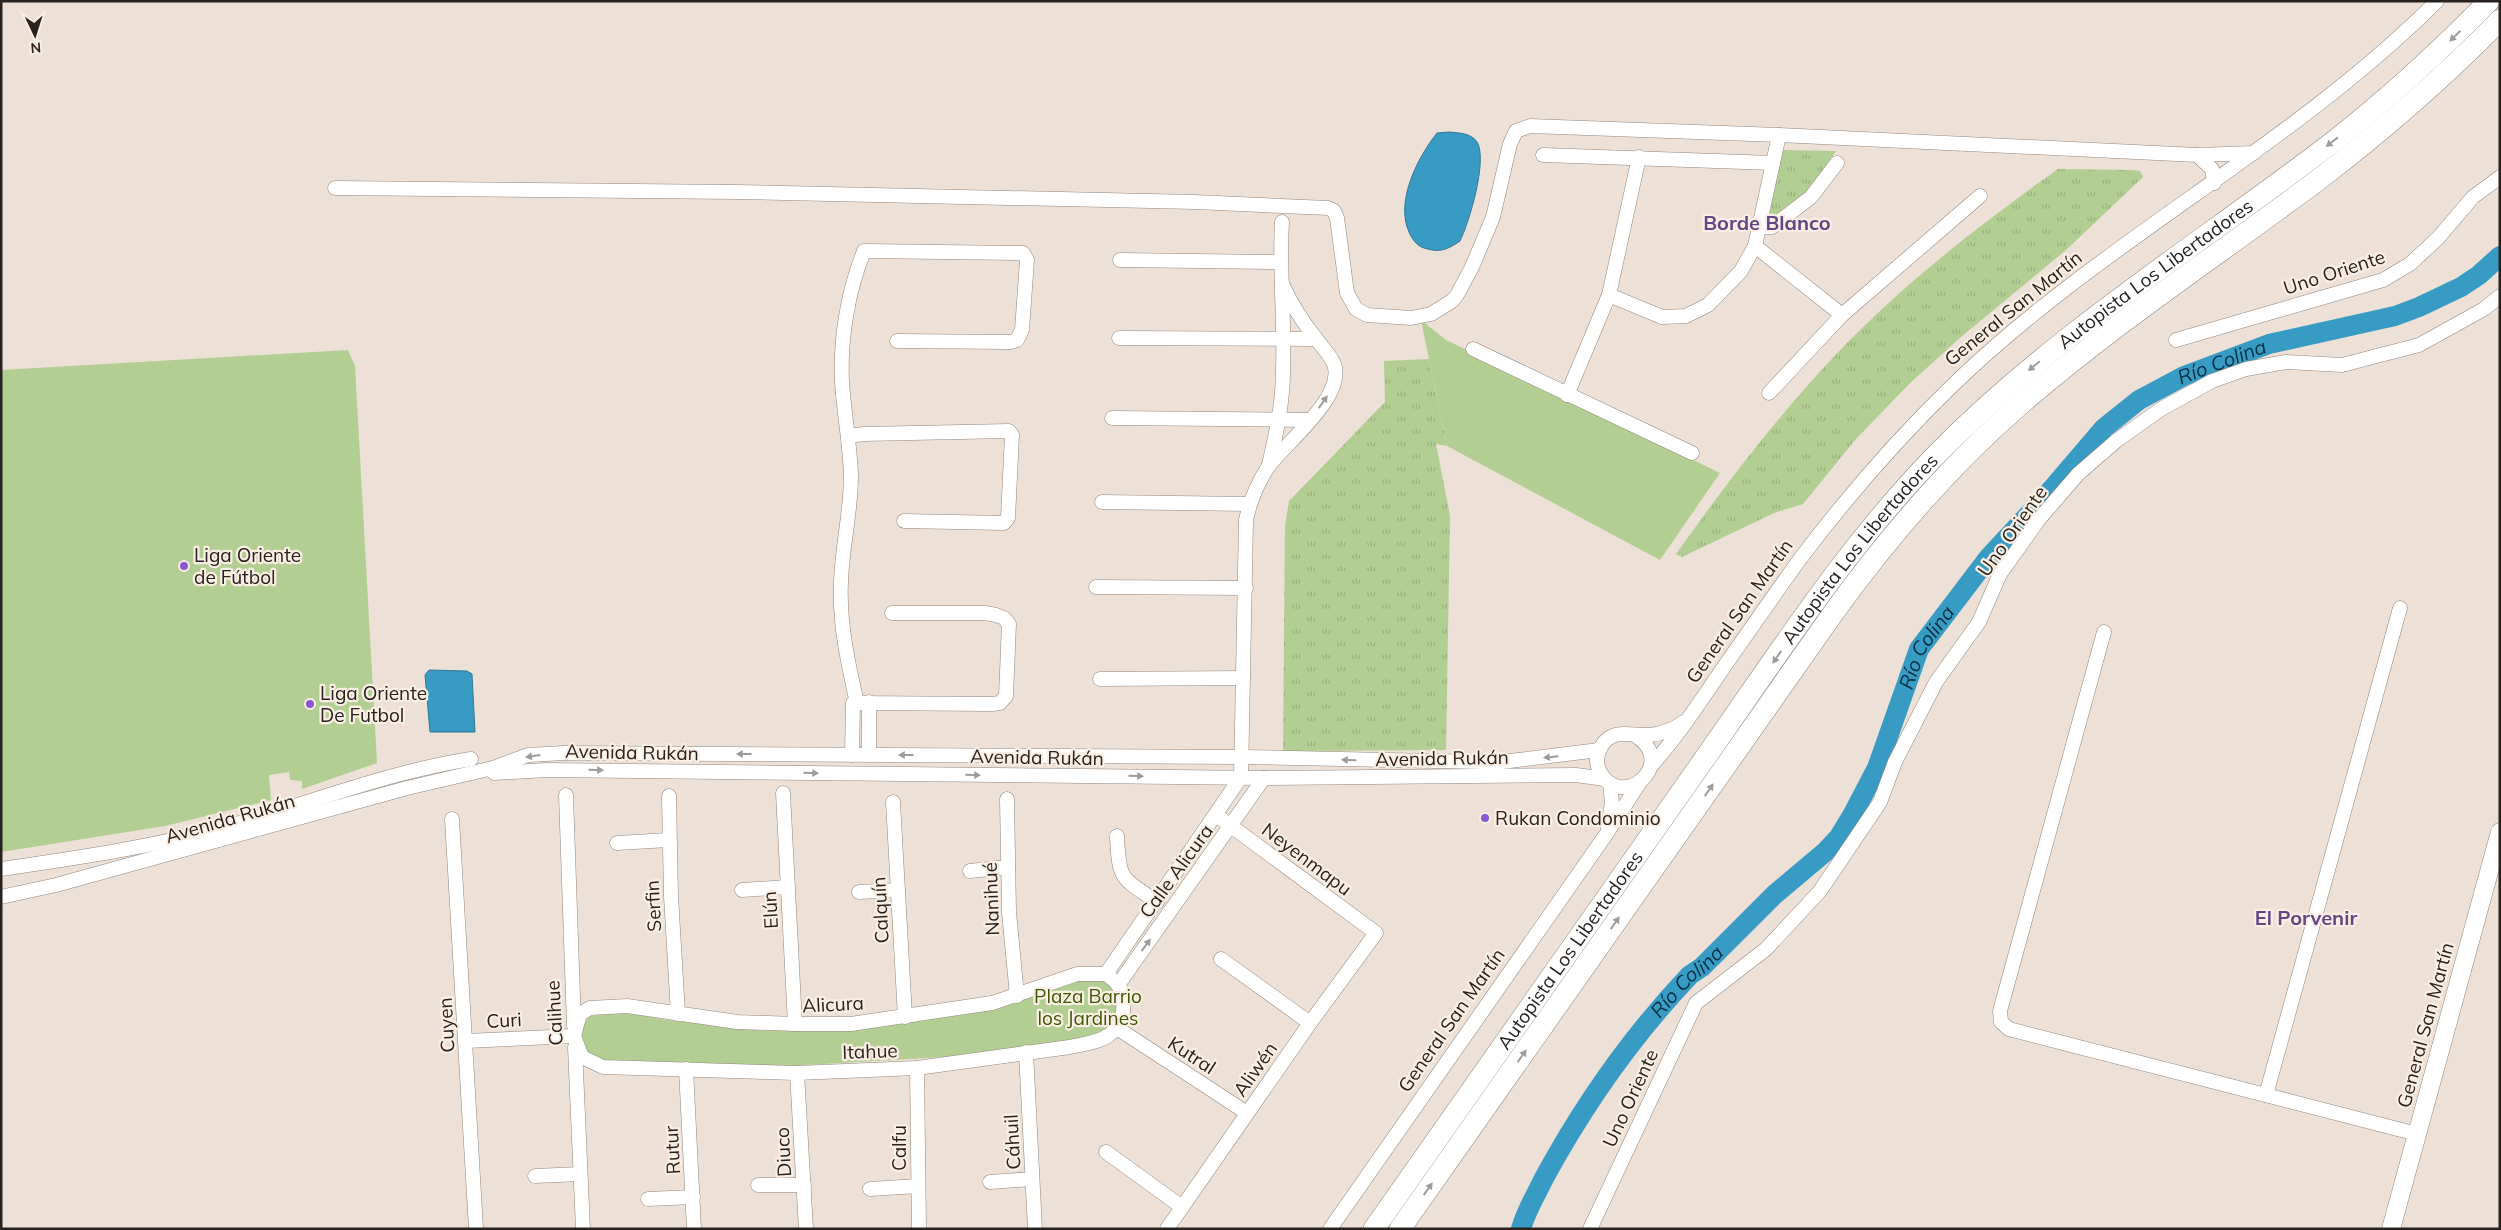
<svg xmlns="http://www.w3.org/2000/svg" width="2501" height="1230" font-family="Mulish,sans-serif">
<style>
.grass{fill:url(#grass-tufts)}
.park{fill:#b2ce93}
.water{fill:#389bc4;stroke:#337792}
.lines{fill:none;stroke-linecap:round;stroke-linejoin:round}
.river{stroke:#389bc4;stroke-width:20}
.minor-casing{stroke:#92867d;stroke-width:15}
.major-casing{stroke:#92867d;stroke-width:19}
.highway-casing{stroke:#92867d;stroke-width:22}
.minor{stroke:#fff;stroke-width:14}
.major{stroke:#fff;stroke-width:18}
.highway{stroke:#fff;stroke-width:21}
.oneway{fill:#9e9c9a}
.poi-dot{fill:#8a57cf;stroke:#fbeee4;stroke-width:2}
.labels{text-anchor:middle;stroke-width:4.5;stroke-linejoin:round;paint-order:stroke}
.street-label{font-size:19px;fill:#27221f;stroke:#fbeee4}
.poi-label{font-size:19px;fill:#27221f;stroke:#fbeee4;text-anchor:start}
.park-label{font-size:19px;fill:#3b5903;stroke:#fbeee4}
.neighbourhood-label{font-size:20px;font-weight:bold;fill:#604885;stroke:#fbeee4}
.water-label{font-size:20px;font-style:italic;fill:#043143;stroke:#fbeee4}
</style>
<defs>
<pattern id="grass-tufts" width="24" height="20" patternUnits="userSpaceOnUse" patternTransform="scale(1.25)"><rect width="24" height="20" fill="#b2ce93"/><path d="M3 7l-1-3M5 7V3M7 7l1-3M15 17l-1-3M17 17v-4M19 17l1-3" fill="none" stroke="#99b17e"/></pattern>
</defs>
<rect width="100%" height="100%" fill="#ede0d7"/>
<!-- grass -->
<g class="grass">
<path d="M1782,150L1836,151L1807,193L1771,221H1765Z"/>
<path d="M2058,169L2132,170L2140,171L2143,177L2066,250L1961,337L1909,384L1856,439L1803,504L1774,513L1682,557L1676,554C1728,481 1782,410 1845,345C1910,279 1983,222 2058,169Z"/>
<path d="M1429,359L1447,446L1436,444L1450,516L1446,750L1283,751L1285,526L1289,501L1385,402L1384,361Z"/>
</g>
<!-- park -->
<g class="park">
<path d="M1421,320L1446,340L1720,473L1660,560L1447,446Z"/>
<path d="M348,350L355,366L377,763L302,789V781L290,780L289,772L269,775L271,800L165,826L1,852V370Z"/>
<path d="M1082,978L1103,981L1115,991L1120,1004L1116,1023L1106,1033L1022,1048L944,1057L720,1070L644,1068L586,1057L579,1029L590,1016L624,1012L667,1020L764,1031L857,1028Z"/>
</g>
<!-- water -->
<g class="water">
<path d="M1449,132C1459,133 1471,133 1477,142C1488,160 1469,223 1460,241C1447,250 1439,253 1424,248C1417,246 1412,239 1409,232C1395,201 1418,157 1437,133Z"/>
<path d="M429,670L467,671L472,674L475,732H430L425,675Z"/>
</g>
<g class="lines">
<!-- river -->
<path class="river" id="s1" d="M1521,1229C1526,1211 1535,1197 1543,1180C1583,1106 1632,1036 1690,975L1702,967L1774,895L1825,852L1839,837L1853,814L1877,768L1919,649L1989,557L2045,497L2104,428L2139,400L2184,376L2269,344L2395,316L2419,307L2461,287L2479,275L2500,256"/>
<defs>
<g id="minor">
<path d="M1543,155L1773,163"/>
<path d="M2197,155L2212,169L2214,183"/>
<path d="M335,188L736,192L1195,202L1328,208L1334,211L1337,218L1347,293L1356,309L1367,315L1411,318L1431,314L1452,301L1457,295L1472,267L1493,217L1510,144L1516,131L1530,126L1779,135L2197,155L2254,153"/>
<path d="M1760,227H1772L1811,197L1837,163"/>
<path d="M1755,246L1842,315"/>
<path d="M1120,260L1279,262"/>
<path d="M1609,295L1662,317L1686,316L1708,305L1741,271L1755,246L1779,135"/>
<path d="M1119,338L1316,339"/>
<path d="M2176,340L2383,280L2410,264L2438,238L2473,197L2500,177"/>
<path d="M1473,349L1692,453"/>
<path d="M1769,393L1842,315L1980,196"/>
<path d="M1567,395L1609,295L1639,157"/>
<path d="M1112,418L1310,420"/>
<path d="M848,436L864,434L1009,431L1012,435L1008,518L1004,523L904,521"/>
<path d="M1269,465C1276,434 1283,403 1283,371C1285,321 1279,271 1282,222"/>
<path d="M1102,502L1249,504"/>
<path d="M1096,587L1246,588"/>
<path d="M2104,632L2000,1011L2001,1022L2009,1029L2417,1134"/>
<path d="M1100,679L1243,678"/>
<path d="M857,703C848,663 839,623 841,582C842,547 851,512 851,476C850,444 844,413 842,382C840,338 848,291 864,251L1023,253L1027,260L1022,330L1017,340L1010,342L897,341"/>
<path d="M1636,736C1679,764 1621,812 1600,772C1596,764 1596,755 1601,747C1612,727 1631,736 1649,735C1662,734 1673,730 1684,722"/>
<path d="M852,755L853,703L992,704L1000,703L1006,696L1009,624L1004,618L996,615L985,613H892"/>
<path d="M869,755V702"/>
<path d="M1651,766C1676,738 1696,708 1717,677C1744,638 1772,598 1800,559C1847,497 1898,438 1954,384C2102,241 2291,147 2437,1"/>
<path d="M494,773L547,770L1264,778L1576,775L1605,779"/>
<path d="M783,793L795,1024"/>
<path d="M566,795L574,1026"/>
<path d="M669,796L671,896L678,1014"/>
<path d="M1007,799L1009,912L1017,996"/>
<path d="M893,802L905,1017"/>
<path d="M452,819L476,1229"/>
<path d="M1608,827L1612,803L1610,783"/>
<path d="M1117,836C1119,881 1121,877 1157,902"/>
<path d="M617,843L669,840"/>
<path d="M1,869C76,858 152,847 226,827C308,804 387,772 471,759"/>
<path d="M970,871L1008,867"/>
<path d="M742,890L787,887"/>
<path d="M859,892L898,890"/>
<path d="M1,897L56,885L407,788L493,768L528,755L564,753L1243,757L1483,762H1502L1599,750"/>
<path d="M1221,959L1310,1023"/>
<path d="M1106,974L1241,777L1246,520C1250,501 1257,484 1268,467C1285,443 1346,397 1334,364C1330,354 1320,345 1314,336C1301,320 1291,303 1282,284"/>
<path d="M1118,985L1264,778"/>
<path d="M1117,1028L1247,1113"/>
<path d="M574,1036L582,1057L603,1067L797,1073L917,1068L1070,1047C1083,1044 1098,1043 1109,1035C1124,1025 1128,1000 1118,985C1115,981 1110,977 1106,974"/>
<path d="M574,1036L580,1014L590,1008L627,1006L737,1022L795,1024H851L992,1003L1077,974H1106"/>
<path d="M466,1041L574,1036"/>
<path d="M575,1047L583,1229"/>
<path d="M1026,1052L1035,1229"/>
<path d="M917,1068L919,1229"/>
<path d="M686,1069L694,1229"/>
<path d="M797,1073L806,1229"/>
<path d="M2266,1095L2400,608"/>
<path d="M1106,1152L1182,1207"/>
<path d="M535,1176L580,1174"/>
<path d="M990,1182L1032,1179"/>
<path d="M758,1185H804"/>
<path d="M870,1189L918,1186"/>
<path d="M648,1199L693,1197"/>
<path d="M1167,1229L1310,1023L1376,933L1216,815"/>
<path d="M1330,1229L1605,836L1640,782"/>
<path d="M1590,1229L1696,1003L1766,949L1820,891L1880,802L1895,762L1936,682L1979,622L2000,574L2040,518L2078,474L2116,441L2161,409L2212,381L2246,369L2286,362L2342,365L2419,345L2484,309L2500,296"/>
</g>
<path id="major" d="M2391,1229L2500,832"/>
<g id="highway">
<path id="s2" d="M1374,1229C1483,1073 1593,917 1703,761C1777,656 1847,546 1937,454C2055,334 2200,244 2333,142C2388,99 2440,51 2489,1"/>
<path d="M1400,1229L1834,612C1889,536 1951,464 2023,402C2116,322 2219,254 2318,180C2382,131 2444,77 2500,20"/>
</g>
</defs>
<!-- minor casing -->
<use href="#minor" class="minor-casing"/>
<!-- major casing -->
<use href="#major" class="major-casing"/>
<!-- highway casing -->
<use href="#highway" class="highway-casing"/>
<!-- minor -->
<use href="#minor" class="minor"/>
<!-- major -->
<use href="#major" class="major"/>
<!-- highway -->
<use href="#highway" class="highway"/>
</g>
<!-- one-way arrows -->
<defs><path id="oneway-solid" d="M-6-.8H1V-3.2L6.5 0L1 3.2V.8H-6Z" transform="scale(1.25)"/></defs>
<g class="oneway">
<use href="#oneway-solid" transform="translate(2455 36) rotate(136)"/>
<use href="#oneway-solid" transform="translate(2332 142) rotate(142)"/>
<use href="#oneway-solid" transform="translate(2034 366) rotate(141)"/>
<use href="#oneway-solid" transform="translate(1323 402) rotate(-55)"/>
<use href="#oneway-solid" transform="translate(1777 657) rotate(125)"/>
<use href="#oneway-solid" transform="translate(744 754) rotate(-180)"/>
<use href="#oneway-solid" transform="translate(906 755) rotate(-180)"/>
<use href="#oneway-solid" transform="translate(533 756) rotate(172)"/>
<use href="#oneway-solid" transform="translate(1551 757) rotate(174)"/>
<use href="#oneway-solid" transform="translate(1349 760) rotate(-179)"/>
<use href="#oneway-solid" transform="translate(596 770) rotate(1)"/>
<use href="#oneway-solid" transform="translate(811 773) rotate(1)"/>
<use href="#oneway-solid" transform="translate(973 775) rotate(1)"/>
<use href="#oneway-solid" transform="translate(1136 776) rotate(1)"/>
<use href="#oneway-solid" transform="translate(1709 790) rotate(-55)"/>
<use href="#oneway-solid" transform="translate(1615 923) rotate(-55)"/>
<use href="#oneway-solid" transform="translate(1146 945) rotate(-54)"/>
<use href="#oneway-solid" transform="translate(1522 1056) rotate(-55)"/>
<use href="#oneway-solid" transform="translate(1428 1189) rotate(-55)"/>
</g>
<!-- markers -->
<g class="poi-dot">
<circle cx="184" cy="566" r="5"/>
<circle cx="310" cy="704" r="5"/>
<circle cx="1485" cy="818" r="5"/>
</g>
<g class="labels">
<!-- street labels -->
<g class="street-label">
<text transform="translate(2334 272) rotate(-18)" y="7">Uno Oriente</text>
<text dy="7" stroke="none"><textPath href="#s2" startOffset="1242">Autopista Los Libertadores</textPath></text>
<text transform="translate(2013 308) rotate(-39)" y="7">General San Martín</text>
<text transform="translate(2012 531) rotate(-55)" y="7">Uno Oriente</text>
<text dy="7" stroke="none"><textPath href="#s2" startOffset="836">Autopista Los Libertadores</textPath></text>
<text transform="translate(1739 611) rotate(-55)" y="7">General San Martín</text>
<text transform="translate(632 752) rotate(1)" y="7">Avenida Rukán</text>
<text transform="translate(1037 757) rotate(1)" y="7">Avenida Rukán</text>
<text transform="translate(1442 758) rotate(-1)" y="7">Avenida Rukán</text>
<text transform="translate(230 818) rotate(-16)" y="7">Avenida Rukán</text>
<text transform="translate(1307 859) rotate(37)" y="7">Neyenmapu</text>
<text transform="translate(1176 871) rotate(-54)" y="7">Calle Alicura</text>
<text transform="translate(991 899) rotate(-92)" y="7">Nanihué</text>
<text transform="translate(653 906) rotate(-93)" y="7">Serfin</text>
<text transform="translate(770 910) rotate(-93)" y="7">Elún</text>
<text transform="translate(880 910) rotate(-93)" y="7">Calquín</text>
<text dy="7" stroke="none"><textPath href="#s2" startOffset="341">Autopista Los Libertadores</textPath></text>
<text transform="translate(833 1004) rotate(-3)" y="7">Alicura</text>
<text transform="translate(554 1013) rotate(-93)" y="7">Calihue</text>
<text transform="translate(504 1020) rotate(-3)" y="7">Curi</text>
<text transform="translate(1451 1020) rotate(-55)" y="7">General San Martín</text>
<text transform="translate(446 1025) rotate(-93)" y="7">Cuyen</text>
<text transform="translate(2425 1025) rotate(-75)" y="7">General San Martín</text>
<text transform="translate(870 1051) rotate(-2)" y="7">Itahue</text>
<text transform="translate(1192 1055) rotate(33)" y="7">Kutral</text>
<text transform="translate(1255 1069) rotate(-55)" y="7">Aliwén</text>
<text transform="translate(1630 1098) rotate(-65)" y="7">Uno Oriente</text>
<text transform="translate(1012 1142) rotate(-93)" y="7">Cáhuil</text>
<text transform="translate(899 1148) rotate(-90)" y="7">Calfu</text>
<text transform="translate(672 1150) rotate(-93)" y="7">Rutur</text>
<text transform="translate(783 1152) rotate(-93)" y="7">Diuco</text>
</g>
<!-- poi labels -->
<g class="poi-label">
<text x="194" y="562">Liga Oriente<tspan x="194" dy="22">de Fútbol</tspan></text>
<text x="320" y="700">Liga Oriente<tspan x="320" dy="22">De Futbol</tspan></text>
<text x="1495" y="825">Rukan Condominio</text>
</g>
<!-- park labels -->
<g class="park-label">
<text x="1088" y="1003">Plaza Barrio<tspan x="1088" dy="22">los Jardines</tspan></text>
</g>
<!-- neighbourhood labels -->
<g class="neighbourhood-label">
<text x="1767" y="230">Borde Blanco</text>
<text x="2306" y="925">El Porvenir</text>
</g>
<!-- water labels -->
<g class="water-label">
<text dy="7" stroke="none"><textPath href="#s1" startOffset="1140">Río Colina</textPath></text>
<text dy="7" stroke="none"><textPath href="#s1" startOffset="720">Río Colina</textPath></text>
<text dy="7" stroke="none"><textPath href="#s1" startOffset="300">Río Colina</textPath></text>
</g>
</g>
<!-- border -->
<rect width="2501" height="1230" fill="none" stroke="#27221f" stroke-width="5"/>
<!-- north arrow -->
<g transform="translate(35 35) rotate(176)" stroke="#fbeee4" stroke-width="4" paint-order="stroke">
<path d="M0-4L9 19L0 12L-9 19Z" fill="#27221f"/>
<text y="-8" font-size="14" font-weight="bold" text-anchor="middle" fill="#27221f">N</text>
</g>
</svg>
